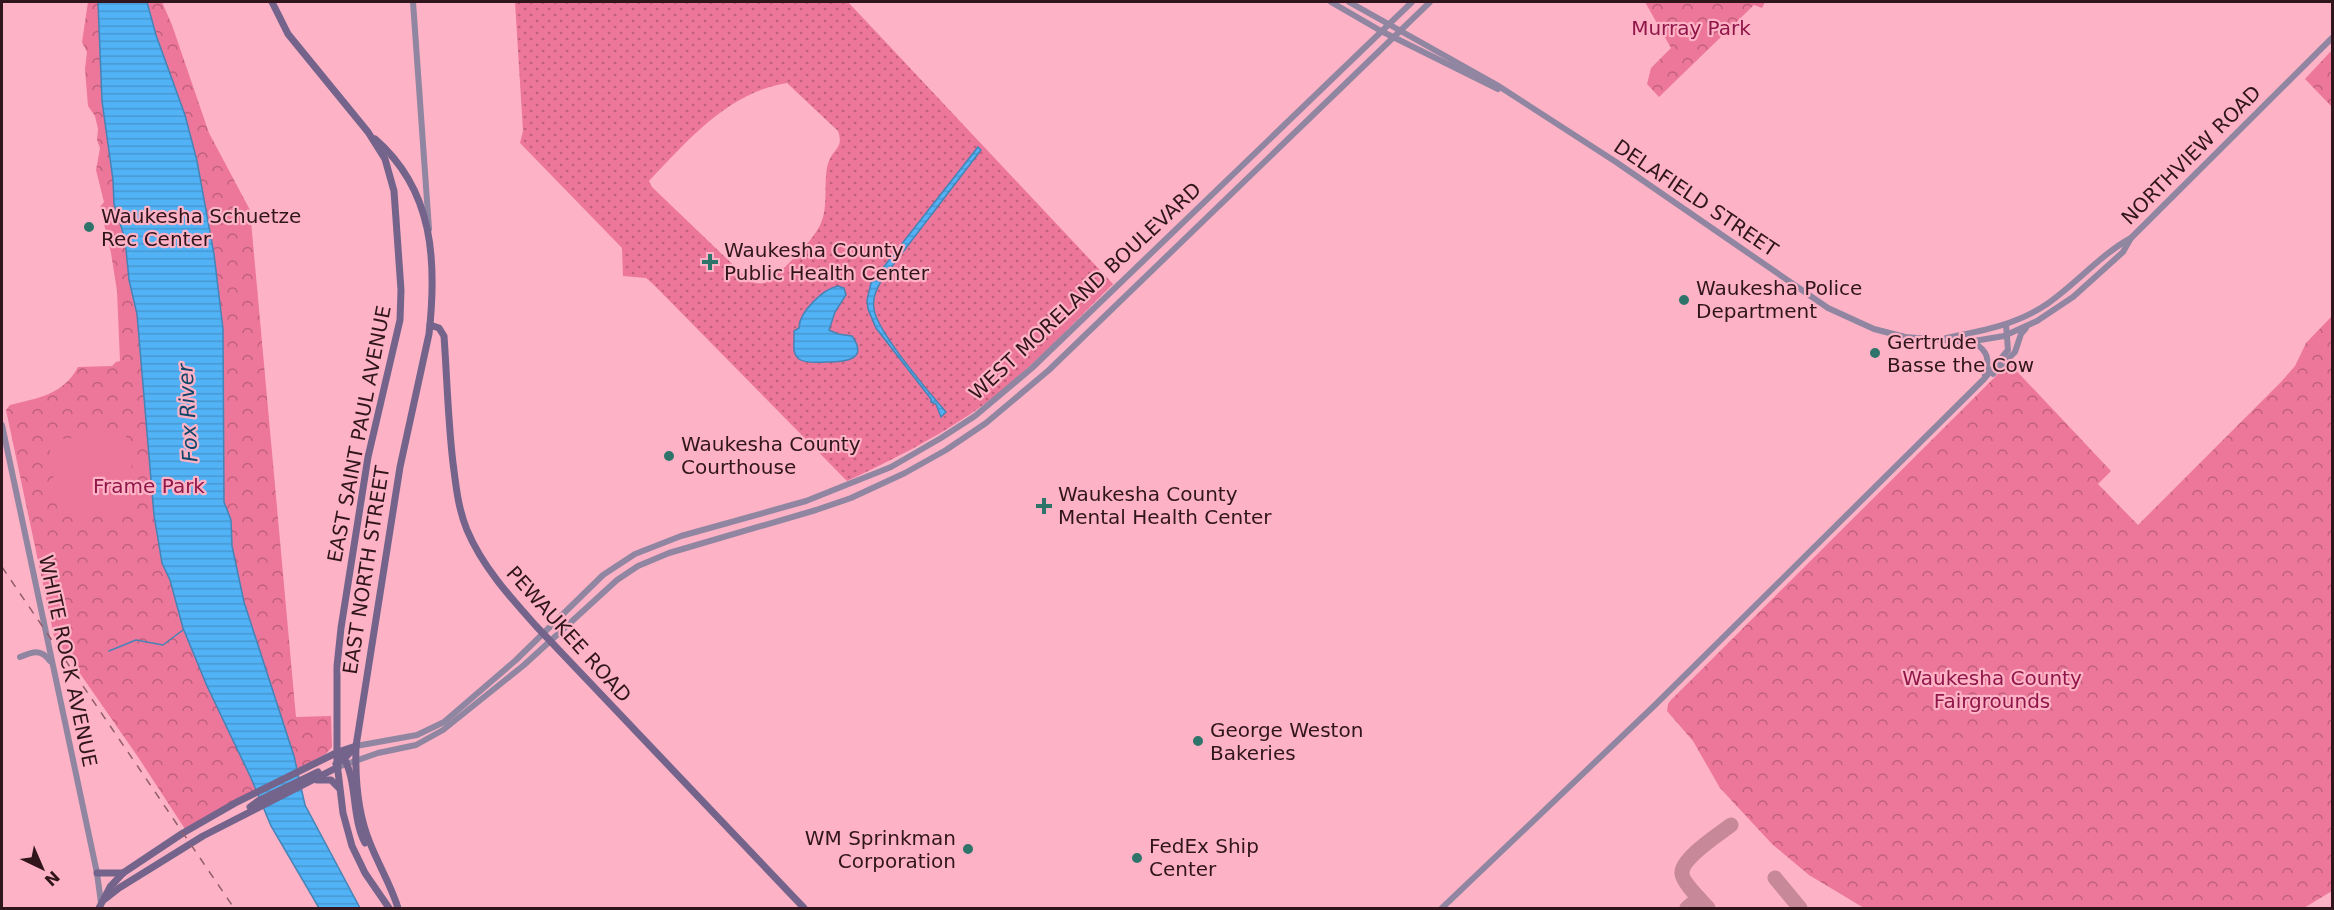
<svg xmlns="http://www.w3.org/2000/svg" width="2334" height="910" font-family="'DejaVu Sans',sans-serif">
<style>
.grass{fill:url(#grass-dots);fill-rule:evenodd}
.park{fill:url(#park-crowns)}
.pitch{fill:#ec779a}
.water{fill:url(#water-rules);stroke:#4783b5;stroke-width:1.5}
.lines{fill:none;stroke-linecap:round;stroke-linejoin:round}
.stream{stroke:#4783b5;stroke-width:1.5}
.taxiway{stroke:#c78899;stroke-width:15}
.tertiary{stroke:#9086a1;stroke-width:6}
.secondary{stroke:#74648b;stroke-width:7}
.rail{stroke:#905e6c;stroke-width:1.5;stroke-dasharray:8 8;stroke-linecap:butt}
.poi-dot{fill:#2e746a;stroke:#feb2c6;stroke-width:2}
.labels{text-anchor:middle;stroke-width:4.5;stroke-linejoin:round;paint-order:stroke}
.park-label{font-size:20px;fill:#901749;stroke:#feb2c6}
.street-label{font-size:20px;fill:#30151d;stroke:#feb2c6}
.poi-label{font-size:20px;fill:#30151d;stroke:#feb2c6;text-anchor:start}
.water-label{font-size:21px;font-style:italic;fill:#114668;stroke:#feb2c6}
</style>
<defs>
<pattern id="grass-dots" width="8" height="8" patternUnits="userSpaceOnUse" patternTransform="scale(1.5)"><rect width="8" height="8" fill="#ec779a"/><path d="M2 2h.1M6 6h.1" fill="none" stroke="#c0607d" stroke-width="1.8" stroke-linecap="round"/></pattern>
<pattern id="park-crowns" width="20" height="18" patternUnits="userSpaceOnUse" patternTransform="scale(1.5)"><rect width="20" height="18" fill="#ec779a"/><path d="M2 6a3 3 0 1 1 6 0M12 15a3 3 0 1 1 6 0" fill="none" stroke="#c0607d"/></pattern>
<pattern id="water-rules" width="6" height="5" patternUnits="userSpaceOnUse" patternTransform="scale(1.5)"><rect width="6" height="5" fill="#51b2f6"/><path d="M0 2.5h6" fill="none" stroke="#4798d2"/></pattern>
</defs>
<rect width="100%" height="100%" fill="#feb2c6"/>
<!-- grass -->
<path class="grass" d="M515,2H848L1113,284C1068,328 1024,377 972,413C932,440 890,461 847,481L653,284L646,278L623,276L622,248L520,143L523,131ZM787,83L838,131C844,148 834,148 829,161C823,174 828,201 823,217C818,238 789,262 773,279C766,284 760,284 751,282L652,187L649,181C688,140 729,92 787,83Z"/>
<!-- park -->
<g class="park">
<path d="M88,2H162L172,25L209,133L250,210L296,717L331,716L332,747L326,754L185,829L138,757L54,636L6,410L10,405C38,398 63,395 78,367L112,366L116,362L120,361L117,291L111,253L100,207L104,202L96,170L100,148L97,140L98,129L95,116L88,106L85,69L87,52L82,42Z"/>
<path d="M1645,2H1765L1762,8L1754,5L1659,97L1647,84L1651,68L1671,48Z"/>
<path d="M2332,50V107L2305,79Z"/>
<path d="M2332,316V891L2304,908H1864L1809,875L1772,844L1720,788L1693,741L1667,711L1668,704L1671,700L2009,363L2111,471L2098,484L2138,525L2281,382L2295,366L2306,343Z"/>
</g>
<!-- pitch -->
<path class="pitch" d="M122,433L126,436L134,479V489L116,511L101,516L58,514L49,444L52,440Z"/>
<!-- water -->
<g class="water">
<path d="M98,2H147L156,35L185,115L197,161L214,254L223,329L224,502L231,520L232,546L244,602L294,756L305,805L360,908H319L271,826L251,778L207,686L183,628L170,580L162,563L154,515L137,314L129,280L125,239L114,204L113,180L102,101Z"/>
<path d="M978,147L981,150L883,278C877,288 872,297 874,309C876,330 930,394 946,412L941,417L936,404L931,402V399L876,328L868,309L867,300L871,283Z"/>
<path d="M838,286L844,288L846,295L835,312L829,330L838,334L852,336C869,360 845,362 827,362C820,362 806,364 799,359C791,353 795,342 794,331L799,328C799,312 823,289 838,286Z"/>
</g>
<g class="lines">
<!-- stream -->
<path class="stream" d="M109,651L136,640L163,645L183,630"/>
<!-- taxiway -->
<g class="taxiway">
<path d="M1775,878L1800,908"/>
<path d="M1687,908L1699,898"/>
<path d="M1708,908C1702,901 1683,883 1682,874C1680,859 1719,834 1731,825"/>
</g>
<!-- tertiary -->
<g class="tertiary">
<path d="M413,2L429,229"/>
<path d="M1331,2L1381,31L1498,89"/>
<path d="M1349,2L1497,85L1616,162L1828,308L1874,329L1905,337L1968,342L2004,336L2037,321L2073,297L2123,252L2131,238"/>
<path d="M1946,338C1982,331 2016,325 2047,304C2076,284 2100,255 2131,238L2332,38"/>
<path d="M1973,342C1988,351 1990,359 1985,375"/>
<path d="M1993,374L2015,352L2021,334L2026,328"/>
<path d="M2,425L97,873L101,903"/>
<path d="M20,657C32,652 41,648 50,661"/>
<path d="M356,746L417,735L444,722L516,660L603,575L635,554L681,536L806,501L891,467L941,438L975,416L1032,368L1412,2"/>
<path d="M338,767L378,753L416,745L443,730L524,665L617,580L638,566L669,553L816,510L851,498L905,473L946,450L986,423L1049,370L1430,2"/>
<path d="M1442,908L1655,705L1984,379L2008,350L2006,325"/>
</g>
<!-- secondary -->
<g class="secondary">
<path d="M272,2L288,34L368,132L385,159L394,191L401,290L400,320L368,457L341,628L337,666V763L343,813L352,846L365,873L389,908"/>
<path d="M375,139C434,190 437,262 429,334L400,467L356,746C355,779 357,812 370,843C379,866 391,885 398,908"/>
<path d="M430,325L439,328L444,336C447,378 448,421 453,463C456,486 458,508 467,530C482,566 510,597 536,626L804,908"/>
<path d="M342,755C358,779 351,816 365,843"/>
<path d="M336,764L345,758L356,746"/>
<path d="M317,780H331L339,788"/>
<path d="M250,807L258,801L318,772"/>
<path d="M97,873H123"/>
<path d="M105,899L119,888L203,836L338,767"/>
<path d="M99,908L110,887L123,873L183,833L237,802L338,752L356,746"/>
</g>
<!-- rail -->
<path class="rail" d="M2,567L234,908"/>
</g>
<!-- markers -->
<g class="poi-dot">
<circle cx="89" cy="227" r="6"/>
<path d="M707 253h6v6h6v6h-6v6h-6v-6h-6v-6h6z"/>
<circle cx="1684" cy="300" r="6"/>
<circle cx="1875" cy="353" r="6"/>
<circle cx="669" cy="456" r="6"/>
<path d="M1041 497h6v6h6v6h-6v6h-6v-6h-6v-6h6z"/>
<circle cx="1198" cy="741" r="6"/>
<circle cx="968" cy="849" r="6"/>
<circle cx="1137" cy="858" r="6"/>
</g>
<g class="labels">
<!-- park labels -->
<g class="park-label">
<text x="1691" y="35">Murray Park</text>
<text x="149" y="493">Frame Park</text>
<text x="1992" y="685">Waukesha County<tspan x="1992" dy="23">Fairgrounds</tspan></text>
</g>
<!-- street labels -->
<g class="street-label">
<text transform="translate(2191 155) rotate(-45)" y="7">NORTHVIEW ROAD</text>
<text transform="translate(1696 198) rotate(34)" y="7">DELAFIELD STREET</text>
<text transform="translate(1085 291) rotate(-43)" y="7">WEST MORELAND BOULEVARD</text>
<text transform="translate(359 434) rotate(-79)" y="7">EAST SAINT PAUL AVENUE</text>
<text transform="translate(366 570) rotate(-81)" y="7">EAST NORTH STREET</text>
<text transform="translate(569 634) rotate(48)" y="7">PEWAUKEE ROAD</text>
<text transform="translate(68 661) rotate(78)" y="7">WHITE ROCK AVENUE</text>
</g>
<!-- poi labels -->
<g class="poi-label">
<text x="101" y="223">Waukesha Schuetze<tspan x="101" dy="23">Rec Center</tspan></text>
<text x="724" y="257">Waukesha County<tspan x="724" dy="23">Public Health Center</tspan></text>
<text x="1696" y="295">Waukesha Police<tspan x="1696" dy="23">Department</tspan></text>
<text x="1887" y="349">Gertrude<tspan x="1887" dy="23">Basse the Cow</tspan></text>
<text x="681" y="451">Waukesha County<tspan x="681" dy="23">Courthouse</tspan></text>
<text x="1058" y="501">Waukesha County<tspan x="1058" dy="23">Mental Health Center</tspan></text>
<text x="1210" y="737">George Weston<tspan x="1210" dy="23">Bakeries</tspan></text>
<text x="956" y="845" text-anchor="end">WM Sprinkman<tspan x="956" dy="23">Corporation</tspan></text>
<text x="1149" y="853">FedEx Ship<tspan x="1149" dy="23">Center</tspan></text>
</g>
<!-- water labels -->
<g class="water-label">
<text transform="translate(188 413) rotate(-93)" y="7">Fox River</text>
</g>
</g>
<!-- border -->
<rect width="2334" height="910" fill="none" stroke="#30151d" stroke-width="6"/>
<!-- north arrow -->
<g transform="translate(42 868) rotate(136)" stroke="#feb2c6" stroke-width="4.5" paint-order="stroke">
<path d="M0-4.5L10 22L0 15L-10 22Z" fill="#30151d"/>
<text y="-9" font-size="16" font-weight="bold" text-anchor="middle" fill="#30151d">N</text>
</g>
</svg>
